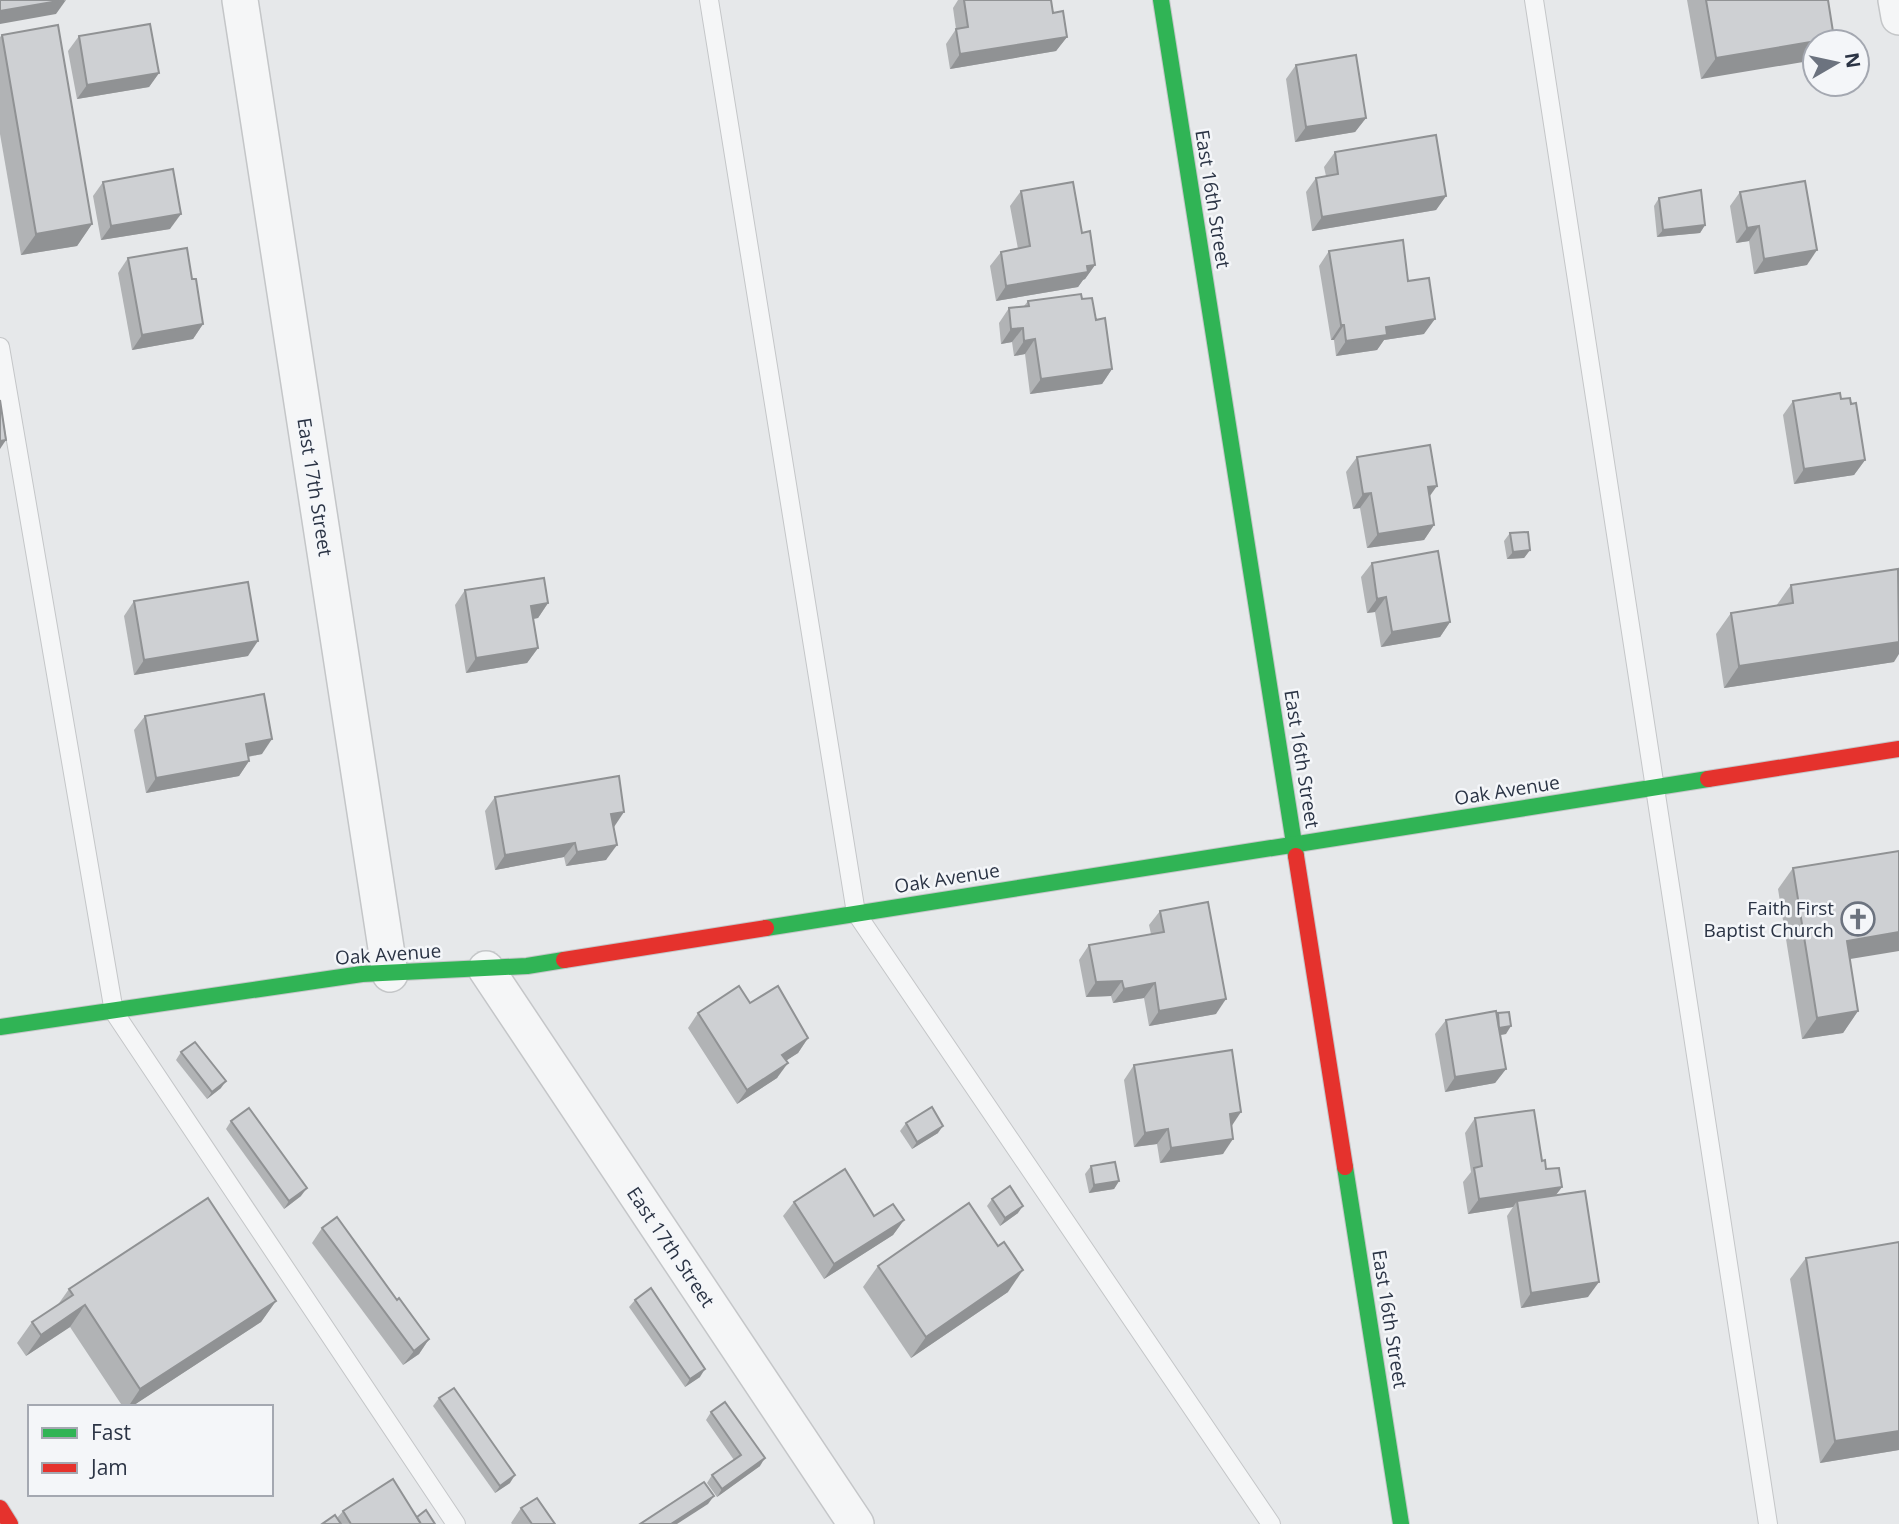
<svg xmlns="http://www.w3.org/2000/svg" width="1899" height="1524" font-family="'Open Sans',sans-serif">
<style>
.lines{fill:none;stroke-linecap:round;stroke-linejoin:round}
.lane-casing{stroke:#c4c6c8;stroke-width:20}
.street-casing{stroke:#c4c6c8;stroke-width:38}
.fast-casing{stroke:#c4c6c8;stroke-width:18}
.jam-casing{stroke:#c4c6c8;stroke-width:18}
.lane{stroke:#f5f6f7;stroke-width:18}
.street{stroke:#f5f6f7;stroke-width:35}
.fast{stroke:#30b455;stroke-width:16}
.jam{stroke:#e5322d;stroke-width:16}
.wall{fill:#b1b3b5}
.shaded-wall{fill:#909294}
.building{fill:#ced0d3;stroke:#909294;stroke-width:2}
.labels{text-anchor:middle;stroke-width:5;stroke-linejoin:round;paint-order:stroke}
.street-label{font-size:19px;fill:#2b3445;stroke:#f4f6f9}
.poi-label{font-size:19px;fill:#2b3445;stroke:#f4f6f9;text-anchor:end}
</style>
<rect width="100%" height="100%" fill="#e6e8ea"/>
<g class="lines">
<defs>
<g id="lane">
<path d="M709,0L856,913L1271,1524"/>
<path d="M1534,0L1768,1524"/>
<path d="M0,347L114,1012L456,1524"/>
</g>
<g id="street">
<path d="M240,0L390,974"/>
<path d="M1896,0L1899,17"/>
<path d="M486,969L856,1524"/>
</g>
<g id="fast">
<path d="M1161,0L1296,856"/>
<path d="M766,928L1708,779"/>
<path d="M0,1027L362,974L527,966L564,960"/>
<path d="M1345,1167L1401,1524"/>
</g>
<g id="jam">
<path d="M1708,779L1899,749"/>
<path d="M1296,856L1345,1167"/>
<path d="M564,960L766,928"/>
<path d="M0,1508L10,1524"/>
</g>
</defs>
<!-- lane casing -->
<use href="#lane" class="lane-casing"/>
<!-- street casing -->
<use href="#street" class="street-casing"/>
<!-- fast casing -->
<use href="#fast" class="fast-casing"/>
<!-- jam casing -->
<use href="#jam" class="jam-casing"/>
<!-- lane -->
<use href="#lane" class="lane"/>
<!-- street -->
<use href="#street" class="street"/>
<!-- fast -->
<use href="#fast" class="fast"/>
<!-- jam -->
<use href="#jam" class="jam"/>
</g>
<!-- wall -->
<g class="wall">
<path d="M958,0H1051L1053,13L1067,37L1056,51L950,69L946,44L956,29L953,8Z"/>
<path d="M1687,0H1828L1701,79Z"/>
<path d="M2,35L92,224L77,246L21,255L0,134V37Z"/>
<path d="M79,36L159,73L149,87L77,99L68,51Z"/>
<path d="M1296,65L1366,118L1355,132L1295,142L1286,79Z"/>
<path d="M1335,152L1446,196L1436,210L1312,231L1306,192L1316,178L1326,176L1324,167Z"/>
<path d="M103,182L170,229L101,240L93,196Z"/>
<path d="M1021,191L1082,233L1095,265L1085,279L1083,280L1078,287L996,301L990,266L1001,252L1018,249L1010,206Z"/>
<path d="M1740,192L1807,265L1754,274L1749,241L1736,243L1730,206Z"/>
<path d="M1659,198L1705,225L1700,233L1657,237L1654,206Z"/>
<path d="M1329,251L1408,281L1424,334L1384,340L1377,350L1336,356L1334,340H1331L1319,266Z"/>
<path d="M128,258L192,279L203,324L193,339L132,350L118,273Z"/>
<path d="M1082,299L1096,320L1112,369L1102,384L1030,394L1025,354L1014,356L1012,342L1001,344L999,323L1009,308L1024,306L1028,301Z"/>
<path d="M1841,399L1865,460L1854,475L1794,484L1783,415L1793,401Z"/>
<path d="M1357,457L1429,496L1434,525L1424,540L1367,548L1360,508L1353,509L1346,472Z"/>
<path d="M1510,533L1530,550L1524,558L1507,559L1504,541Z"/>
<path d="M1372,563L1450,622L1440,637L1381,647L1375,612L1367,613L1361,577Z"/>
<path d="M1791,585L1894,662L1724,688L1716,634L1731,613L1776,606Z"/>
<path d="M465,590L548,603L538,618L533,619L538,648L527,663L466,673L455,605Z"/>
<path d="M134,601L248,656L134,675L124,616Z"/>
<path d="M145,716L262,754L248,757L249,761L239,776L146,793L134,730Z"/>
<path d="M495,797L614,827L606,860L566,866L564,857L495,870L485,811Z"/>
<path d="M1793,868L1850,959L1858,1011L1843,1033L1802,1039L1778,889Z"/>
<path d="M1160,911L1216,1014L1149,1026L1144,998L1113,1003L1111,996L1086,997L1079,960L1089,945L1151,934L1149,925Z"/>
<path d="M750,1003L808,1038L798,1053L786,1060L777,1078L737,1104L688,1028L698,1013Z"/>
<path d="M1498,1013L1506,1034L1500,1035L1506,1069L1495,1083L1445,1092L1435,1034L1446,1020L1497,1015Z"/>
<path d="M181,1052L221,1088L207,1099L176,1060Z"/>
<path d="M1134,1065L1231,1126L1223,1154L1160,1163L1157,1144L1134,1147L1124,1080Z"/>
<path d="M1475,1118L1542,1161L1546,1169L1562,1187L1556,1195L1588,1297L1521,1308L1507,1216L1513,1207L1468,1214L1463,1182L1471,1172L1465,1133Z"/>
<path d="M231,1121L301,1196L284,1209L226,1129Z"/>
<path d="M906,1123L938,1133L912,1149L900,1131Z"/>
<path d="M1091,1166L1119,1181L1114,1189L1089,1193L1085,1174Z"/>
<path d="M992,1199L1018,1213L1000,1226L987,1206Z"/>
<path d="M794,1202L874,1216L904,1220L893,1235L824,1279L783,1216Z"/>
<path d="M322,1228L397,1300L429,1339L419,1354L403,1365L312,1243Z"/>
<path d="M1899,1242V1450L1820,1463L1790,1279L1806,1258Z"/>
<path d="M998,1246L1008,1292L911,1358L863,1287L878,1266Z"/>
<path d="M69,1289L276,1301L261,1322L131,1407H123L70,1327L26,1356L17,1343L32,1322L57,1306Z"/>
<path d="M635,1300L700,1377L685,1387L629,1307Z"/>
<path d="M439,1398L510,1483L495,1493L433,1406Z"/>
<path d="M711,1412L760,1466L717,1497L707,1483L712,1475L734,1460L706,1420Z"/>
<path d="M521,1508L555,1524H512L511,1523Z"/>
<path d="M343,1511L417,1517L435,1524H322L337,1518Z"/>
</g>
<!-- shaded-wall -->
<g class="shaded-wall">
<path d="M66,0L56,14L0,24V11Z"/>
<path d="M1067,37L1056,51L950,69L960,54Z"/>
<path d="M1834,38L1831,42H1815V60L1701,79L1716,58Z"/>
<path d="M159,73L149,87L77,99L87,85Z"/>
<path d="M1366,118L1355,132L1295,142L1306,127Z"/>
<path d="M1446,196L1436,210L1312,231L1322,217Z"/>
<path d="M181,214L170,229L101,240L111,226Z"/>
<path d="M92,224L77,246L21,255L36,234Z"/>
<path d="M1705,225L1700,233L1657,237L1663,230Z"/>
<path d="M1759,226L1749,241L1736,243L1747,228Z"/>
<path d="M1817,250L1807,265L1754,274L1764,259Z"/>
<path d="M1095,265L1085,279L1083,280L1078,287L996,301L1006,286Z"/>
<path d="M1435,319L1424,334L1384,340L1377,350L1336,356L1346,341L1386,327Z"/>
<path d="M203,324L193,339L132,350L142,335Z"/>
<path d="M1341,325H1344L1334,340H1331Z"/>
<path d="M1023,328L1012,342L1001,344L1011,329Z"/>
<path d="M1035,339L1025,354L1014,356L1024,341Z"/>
<path d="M1112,369L1102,384L1030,394L1041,379Z"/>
<path d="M6,440L0,449V441Z"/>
<path d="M1865,460L1854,475L1794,484L1804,469Z"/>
<path d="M1437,486L1427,500L1428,487Z"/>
<path d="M1371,493L1360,508L1353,509L1363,494Z"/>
<path d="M1434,525L1424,540L1367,548L1378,534Z"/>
<path d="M1530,550L1524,558L1507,559L1513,552Z"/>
<path d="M1386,597L1375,612L1367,613L1377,599Z"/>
<path d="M548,603L538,618L521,621L531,606Z"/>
<path d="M1450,622L1440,637L1381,647L1392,632Z"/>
<path d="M258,641L248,656L134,675L144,660Z"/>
<path d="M1899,642V654L1894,662L1724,688L1739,666Z"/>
<path d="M538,648L527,663L466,673L476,658Z"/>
<path d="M272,739L262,754L235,759L246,744Z"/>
<path d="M249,761L239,776L146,793L156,778Z"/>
<path d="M624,812L614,827L601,829L611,814Z"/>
<path d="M575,843L564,857L495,870L505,855Z"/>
<path d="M617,845L606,860L566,866L577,852Z"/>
<path d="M1899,932V951L1832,962L1847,941Z"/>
<path d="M1122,981L1111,996L1086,997L1096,982Z"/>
<path d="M1155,983L1144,998L1113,1003L1124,989Z"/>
<path d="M1226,999L1216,1014L1149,1026L1159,1011Z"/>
<path d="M1858,1011L1843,1033L1802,1039L1817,1018Z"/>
<path d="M1511,1026L1506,1034L1494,1036L1499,1028Z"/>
<path d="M808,1038L798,1053L772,1070L782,1055Z"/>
<path d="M788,1063L777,1078L737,1104L747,1090Z"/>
<path d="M1506,1069L1495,1083L1445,1092L1455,1077Z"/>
<path d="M226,1081L221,1088L207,1099L212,1092Z"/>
<path d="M1241,1112L1231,1127L1230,1114Z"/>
<path d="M943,1126L938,1133L912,1149L917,1142Z"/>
<path d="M1168,1129L1157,1144L1134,1147L1145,1133Z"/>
<path d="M1233,1139L1223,1154L1160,1163L1171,1148Z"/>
<path d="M1119,1181L1114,1189L1089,1193L1094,1185Z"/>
<path d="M1562,1187L1551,1201H1517L1513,1207L1468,1214L1479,1199Z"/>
<path d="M307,1188L301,1196L284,1209L289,1201Z"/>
<path d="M1023,1206L1018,1213L1000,1226L1005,1218Z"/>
<path d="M904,1220L893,1235L824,1279L834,1264Z"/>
<path d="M1023,1270L1008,1292L911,1358L926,1337Z"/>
<path d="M1599,1282L1588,1297L1521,1308L1531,1293Z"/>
<path d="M276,1301L261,1322L131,1407H128L140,1389Z"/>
<path d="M85,1305L70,1327L26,1356L41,1335Z"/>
<path d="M429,1339L419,1354L403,1365L414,1351Z"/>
<path d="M705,1369L700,1377L685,1387L690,1379Z"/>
<path d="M1899,1431V1450L1820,1463L1835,1441Z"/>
<path d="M765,1458L760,1466L717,1497L722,1489Z"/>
<path d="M515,1475L510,1483L495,1493L500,1486Z"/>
<path d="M714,1496L708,1504L677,1524H671Z"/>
</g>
<!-- building -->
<g class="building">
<path d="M0,0H64L0,11Z"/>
<path d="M964,0H1051L1053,13L1063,11L1067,37L960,54L956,29L968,27Z"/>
<path d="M1706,0H1828L1834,38L1716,58Z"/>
<path d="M150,24L159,73L87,85L79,36Z"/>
<path d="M58,25L92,224L36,234L2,35Z"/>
<path d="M1356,55L1366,118L1306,127L1296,65Z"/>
<path d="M1436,135L1446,196L1322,217L1316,178L1338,174L1335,152Z"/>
<path d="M173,169L181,214L111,226L103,182Z"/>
<path d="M1805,181L1817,250L1764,259L1759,226L1747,228L1740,192Z"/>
<path d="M1073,182L1082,233L1090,231L1095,265L1087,266L1088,272L1006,286L1001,252L1030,246L1021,191Z"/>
<path d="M1701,190L1705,225L1663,230L1659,198Z"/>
<path d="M1403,240L1408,281L1429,278L1435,319L1386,327L1387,335L1346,341L1344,325H1341L1329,251Z"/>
<path d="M187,248L192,279H196L203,324L142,335L128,258Z"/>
<path d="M1081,294L1082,299L1092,298L1096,320L1105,318L1112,369L1041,379L1035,339L1024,341L1023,328L1011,329L1009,308L1029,306L1028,301Z"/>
<path d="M1840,393L1841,399L1850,398L1851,404L1856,403L1865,460L1804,469L1793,401Z"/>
<path d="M0,400L6,440L0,441Z"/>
<path d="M1430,445L1437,486L1428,487L1434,525L1378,534L1371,493L1363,494L1357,457Z"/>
<path d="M1528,532L1530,550L1513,552L1510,533Z"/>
<path d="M1438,551L1450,622L1392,632L1386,597L1377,599L1372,563Z"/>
<path d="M1898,569L1899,642L1739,666L1731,613L1793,603L1791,585Z"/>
<path d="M544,578L548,603L531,606L538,648L476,658L465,590Z"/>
<path d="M248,582L258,641L144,660L134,601Z"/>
<path d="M264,694L272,739L246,744L249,761L156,778L145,716Z"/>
<path d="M619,776L624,812L611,814L617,845L577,852L575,843L505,855L495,797Z"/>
<path d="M1899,851V932L1847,941L1858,1011L1817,1018L1793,868Z"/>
<path d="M1208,902L1226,999L1159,1011L1155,983L1124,989L1122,981L1096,982L1089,945L1164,932L1160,911Z"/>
<path d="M739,986L750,1003L778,986L808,1038L782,1055L788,1063L747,1090L698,1013Z"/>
<path d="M1496,1011L1506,1069L1455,1077L1446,1020Z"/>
<path d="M1509,1012L1511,1026L1499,1028L1498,1013Z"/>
<path d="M195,1042L226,1081L212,1092L181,1052Z"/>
<path d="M1232,1050L1241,1112L1230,1114L1233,1139L1171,1148L1168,1129L1145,1133L1134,1065Z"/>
<path d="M932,1107L943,1126L917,1142L906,1123Z"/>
<path d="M249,1108L307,1188L289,1201L231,1121Z"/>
<path d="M1534,1110L1542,1161L1545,1160L1546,1169L1559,1168L1562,1187L1479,1199L1474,1168L1482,1166L1475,1118Z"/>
<path d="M1115,1162L1119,1181L1094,1185L1091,1166Z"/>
<path d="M845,1169L874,1216L893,1204L904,1220L834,1264L794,1202Z"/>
<path d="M1010,1186L1023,1206L1005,1218L992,1199Z"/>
<path d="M1585,1191L1599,1282L1531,1293L1517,1201Z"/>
<path d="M208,1198L276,1301L140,1389L85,1305L41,1335L32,1322L73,1295L69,1289Z"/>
<path d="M969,1203L998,1246L1004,1242L1023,1270L926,1337L878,1266Z"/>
<path d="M337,1217L397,1300L399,1298L429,1339L414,1351L322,1228Z"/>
<path d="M1899,1242V1431L1835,1441L1806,1258Z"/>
<path d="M651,1288L705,1369L690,1379L635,1300Z"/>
<path d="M454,1388L515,1475L500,1486L439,1398Z"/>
<path d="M725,1402L765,1458L722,1489L712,1475L741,1455L711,1412Z"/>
<path d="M393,1479L421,1524H351L343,1511Z"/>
<path d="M704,1482L714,1496L671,1524H640Z"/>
<path d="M537,1498L555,1524H532L521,1508Z"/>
<path d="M426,1510L435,1524H421L417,1517Z"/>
<path d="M335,1515L341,1524H322Z"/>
</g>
<!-- icons -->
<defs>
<symbol id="church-ring" viewBox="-11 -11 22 22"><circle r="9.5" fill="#f4f6f9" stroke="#6c737f" stroke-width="1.5"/><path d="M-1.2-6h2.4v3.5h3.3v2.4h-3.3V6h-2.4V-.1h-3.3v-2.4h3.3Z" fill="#6c737f"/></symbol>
</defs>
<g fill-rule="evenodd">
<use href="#church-ring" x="1839" y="900" width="38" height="38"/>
</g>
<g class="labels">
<!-- street labels -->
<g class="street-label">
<text transform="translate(1213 199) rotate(81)" y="7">East 16th Street</text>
<text transform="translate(315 487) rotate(81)" y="7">East 17th Street</text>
<text transform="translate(1302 759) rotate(81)" y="7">East 16th Street</text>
<text transform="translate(1507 790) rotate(-9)" y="7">Oak Avenue</text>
<text transform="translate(947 878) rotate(-9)" y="7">Oak Avenue</text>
<text transform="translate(388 954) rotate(-4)" y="7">Oak Avenue</text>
<text transform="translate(671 1247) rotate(56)" y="7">East 17th Street</text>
<text transform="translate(1390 1319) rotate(81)" y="7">East 16th Street</text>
</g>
<!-- poi labels -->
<g class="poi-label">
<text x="1834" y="915">Faith First<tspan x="1834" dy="22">Baptist Church</tspan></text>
</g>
</g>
<!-- legend -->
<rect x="28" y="1405" width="245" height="91" fill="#f4f6f9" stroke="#a4a8b1" stroke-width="2"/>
<rect x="42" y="1428" width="35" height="10" fill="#30b455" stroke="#a4a8b1" stroke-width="2"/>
<text x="91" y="1440" font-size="21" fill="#2b3445">Fast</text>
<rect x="42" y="1463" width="35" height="10" fill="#e5322d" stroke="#a4a8b1" stroke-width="2"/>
<text x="91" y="1475" font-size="21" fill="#2b3445">Jam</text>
<!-- north arrow -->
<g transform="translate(1836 63) rotate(81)"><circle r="33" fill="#f4f6f9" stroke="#a4a8b1" stroke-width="2"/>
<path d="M0-5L12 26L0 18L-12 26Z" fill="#6c737f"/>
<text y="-10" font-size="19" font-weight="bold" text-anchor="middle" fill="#2b3445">N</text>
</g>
</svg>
